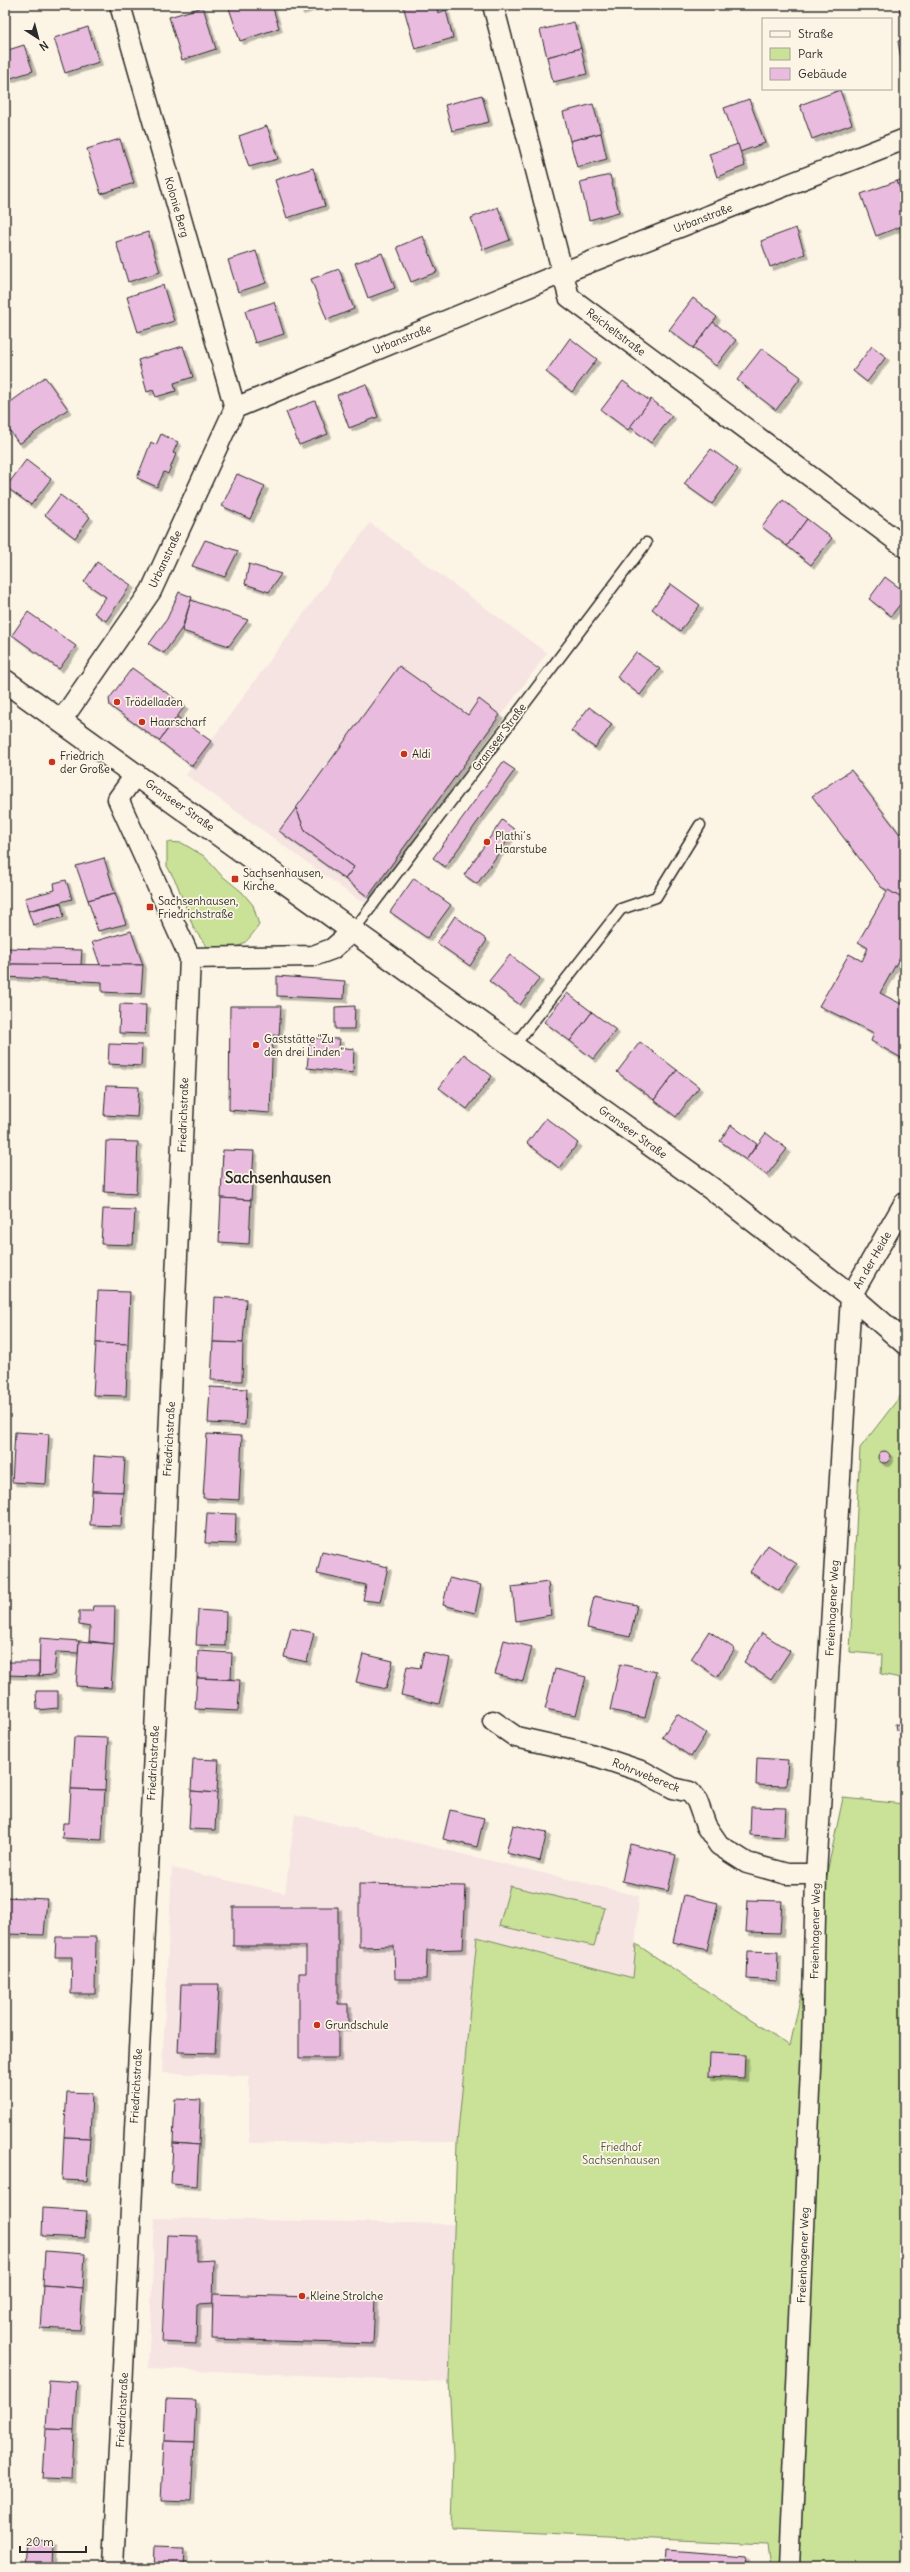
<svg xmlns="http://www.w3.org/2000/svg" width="910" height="2572" font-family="Delius,sans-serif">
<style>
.built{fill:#f6e4e3}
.green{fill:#c9e298;stroke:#7a8662}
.building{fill:#e9bbde;stroke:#2b2b2b;filter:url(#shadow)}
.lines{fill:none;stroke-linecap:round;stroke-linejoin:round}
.lane-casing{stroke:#2b2b2b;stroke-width:13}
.street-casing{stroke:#2b2b2b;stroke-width:23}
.secondary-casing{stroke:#2b2b2b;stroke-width:25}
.lane{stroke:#fcf5e5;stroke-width:10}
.street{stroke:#fcf5e5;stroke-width:20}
.secondary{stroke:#fcf5e5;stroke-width:22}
.poi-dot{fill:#c8321e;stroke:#fcf5e5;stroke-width:1.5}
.labels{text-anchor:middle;stroke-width:3.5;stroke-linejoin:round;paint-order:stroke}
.street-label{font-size:11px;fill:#2b2b2b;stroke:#fcf5e5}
.poi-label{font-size:11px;fill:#2b2b2b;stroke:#fcf5e5;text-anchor:start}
.park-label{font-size:11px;fill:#525946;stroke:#fcf5e5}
.district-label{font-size:15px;font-weight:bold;fill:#2b2b2b;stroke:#fcf5e5}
</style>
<defs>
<filter id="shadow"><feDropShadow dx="3.5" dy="3.5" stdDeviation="0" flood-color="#0004"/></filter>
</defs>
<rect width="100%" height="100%" fill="#fcf5e5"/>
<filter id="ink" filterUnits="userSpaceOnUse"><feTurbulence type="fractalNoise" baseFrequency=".025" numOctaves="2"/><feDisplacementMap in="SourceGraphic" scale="8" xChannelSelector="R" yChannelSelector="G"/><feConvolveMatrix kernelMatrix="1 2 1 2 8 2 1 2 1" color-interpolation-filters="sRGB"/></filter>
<g filter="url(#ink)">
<!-- built -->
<g class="built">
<path d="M370,523L547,653L367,902L360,901L186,775Z"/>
<path d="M295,1814L639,1896L633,1978L477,1937L457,2142L249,2143V2076L162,2073L172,1868L285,1893Z"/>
<path d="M155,2218L456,2224L449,2382L148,2368Z"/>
</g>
<!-- green -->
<g class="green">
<path d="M167,842L182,843L204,856L221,875L242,892L253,905L259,925C241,951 239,948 208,948L194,929L177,884L167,866Z"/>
<path d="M905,1390V1679L881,1674L882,1655L850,1652L860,1448Z"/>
<path d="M843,1798L905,1804V2567H770L767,2544L451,2530L453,2456L449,2382L457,2142L477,1937L633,1978L636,1944L790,2046Z"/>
<path d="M510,1886L605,1908L594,1946L499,1926Z"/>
</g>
<!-- building -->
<g class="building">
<path d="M228,5H272L279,28L240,41Z"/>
<path d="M299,5H319L300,11Z"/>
<path d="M403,5H436L438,13L446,10L453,38L415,49Z"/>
<path d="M899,5H905V13L900,14Z"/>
<path d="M203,7L216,49L182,60L169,17Z"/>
<path d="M574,22L581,48L547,57L540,30Z"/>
<path d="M88,27L99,62L65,73L54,38Z"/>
<path d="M905,40V72L903,73L898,41Z"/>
<path d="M24,45L33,71L5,80V51Z"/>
<path d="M581,48L587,74L553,82L547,57Z"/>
<path d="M840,90L852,124L812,139L800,105Z"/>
<path d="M482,95L489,122L452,131L445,105Z"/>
<path d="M749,99L765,143L740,152L724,108Z"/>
<path d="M593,104L601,133L570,141L563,112Z"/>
<path d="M267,126L278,159L249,167L239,136Z"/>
<path d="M601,133L607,159L577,167L570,141Z"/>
<path d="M120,139L134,183L101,194L87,149Z"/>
<path d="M738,144L745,166L717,177L709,154Z"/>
<path d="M313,168L325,206L287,218L275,180Z"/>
<path d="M610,175L619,212L589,220L580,182Z"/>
<path d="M905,179V203L897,181Z"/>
<path d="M897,181L905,203V225L876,236L861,194Z"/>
<path d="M498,207L510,240L483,250L471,218Z"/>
<path d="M796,228L805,254L770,267L761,241Z"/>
<path d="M148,232L160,272L128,282L116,242Z"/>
<path d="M423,236L437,272L411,282L397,247Z"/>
<path d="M256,251L266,283L238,292L228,260Z"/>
<path d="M382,253L395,288L368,298L355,263Z"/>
<path d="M339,269L354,309L327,320L311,279Z"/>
<path d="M163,285L174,321L138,332L127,297Z"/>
<path d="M693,298L717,317L693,348L669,330Z"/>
<path d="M274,302L284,334L255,343L245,311Z"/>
<path d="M713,322L736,340L716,366L693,348Z"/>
<path d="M570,338L597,359L572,392L546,372Z"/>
<path d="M183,346L193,377L174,383L176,391L156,397L153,390L147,392L138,360Z"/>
<path d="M872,346L886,357L867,382L853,371Z"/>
<path d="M762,348L801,377L776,410L737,380Z"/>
<path d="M45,377L68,409L19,444L5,424V406Z"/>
<path d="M623,381L650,401L628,430L601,410Z"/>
<path d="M366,384L378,417L349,428L337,395Z"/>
<path d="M651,399L672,416L651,443L630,427Z"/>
<path d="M315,401L328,434L299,445L286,412Z"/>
<path d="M161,434L178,442L173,453L176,454L168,474L164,472L157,487L137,478L151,442L156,445Z"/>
<path d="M711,449L738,469L712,504L684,484Z"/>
<path d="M26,460L51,479L31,505L6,487Z"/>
<path d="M237,474L265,486L250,519L222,506Z"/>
<path d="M60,495L90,517L75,538L45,515Z"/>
<path d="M783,500L807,519L787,546L762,527Z"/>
<path d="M807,519L832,538L811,565L787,546Z"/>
<path d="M205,540L238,551L225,577L192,566Z"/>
<path d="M97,562L131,585L106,621L94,613L106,597L84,582Z"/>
<path d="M249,564L281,574L269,592L245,584Z"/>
<path d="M885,577L905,592V598L891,616L869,599Z"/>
<path d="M671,584L700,605L680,631L652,609Z"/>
<path d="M179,592L192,597L182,628L164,653L149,644L167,619Z"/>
<path d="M191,600L248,620L229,646L182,631Z"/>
<path d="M28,612L76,646L59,669L12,635Z"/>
<path d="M636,652L660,669L640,695L617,677Z"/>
<path d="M399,666L468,715L479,699L500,715L368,897L345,879L354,867L305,831L296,808Z"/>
<path d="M132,668L185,706L159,741L110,706L109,699Z"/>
<path d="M589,707L612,724L595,748L571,731Z"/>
<path d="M177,717L211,741L192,766L159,741Z"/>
<path d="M503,762L515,770L445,867L433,858Z"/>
<path d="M851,770L905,841V900L881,887L812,796Z"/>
<path d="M296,808L305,831L354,867L345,879L279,831Z"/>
<path d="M502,820L515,830L477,884L464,875Z"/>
<path d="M104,858L115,893L88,900L76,866Z"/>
<path d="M414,878L451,905L427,938L390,912Z"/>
<path d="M66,880L72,899L28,911L25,898L55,890L54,883Z"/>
<path d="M888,890L905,900V948L880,993L905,1006V1060L871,1041L874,1033L819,1006L849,954L862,961L868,948L858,942Z"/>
<path d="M115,893L126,924L98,931L88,900Z"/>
<path d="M61,903L64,917L33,925L28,911Z"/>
<path d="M455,916L487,940L470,966L437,943Z"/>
<path d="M131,931L143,965H100L92,942Z"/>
<path d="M5,948L82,950L81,965L5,964Z"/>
<path d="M510,955L540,978L520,1005L489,981Z"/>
<path d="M5,964L143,965L141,994L102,992V982L5,977Z"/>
<path d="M277,976L345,981L344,999L277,996Z"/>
<path d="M567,993L592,1012L570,1041L544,1022Z"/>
<path d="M120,1004L146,1005L145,1034L119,1033Z"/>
<path d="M230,1006H281L279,1036L273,1035L270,1113L229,1110Z"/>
<path d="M355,1006L354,1029H335V1007Z"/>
<path d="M592,1012L616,1030L593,1059L570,1041Z"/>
<path d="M310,1038L340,1039L339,1047L354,1049L353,1073L307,1068Z"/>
<path d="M640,1042L677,1070L654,1100L617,1072Z"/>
<path d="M109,1044L142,1045L141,1066L108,1064Z"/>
<path d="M464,1054L492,1076L467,1109L439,1088Z"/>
<path d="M677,1070L699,1087L676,1117L654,1100Z"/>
<path d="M106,1086L139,1087L137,1117L104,1115Z"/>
<path d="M546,1118L578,1143L559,1168L527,1143Z"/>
<path d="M731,1125L757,1144L746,1160L720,1141Z"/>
<path d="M766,1133L787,1149L767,1175L746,1160Z"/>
<path d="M106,1141L138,1142L136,1194L104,1192Z"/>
<path d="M223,1150L254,1151L251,1200L221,1198Z"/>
<path d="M221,1198L251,1200L249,1244L219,1242Z"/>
<path d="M103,1209L135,1210L133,1245L101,1244Z"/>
<path d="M98,1291L130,1292L128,1344L96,1343Z"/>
<path d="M215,1297L246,1299L243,1343L213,1342Z"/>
<path d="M213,1342L243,1343L242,1381L211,1380Z"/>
<path d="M96,1343L128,1344L126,1396L93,1395Z"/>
<path d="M210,1387L247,1389L245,1425L208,1423Z"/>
<path d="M15,1432L49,1434L46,1484L12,1482Z"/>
<path d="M207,1434L242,1436L239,1500L203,1498Z"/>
<circle cx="884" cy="1457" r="6"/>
<path d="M94,1456L125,1458L123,1492L92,1491Z"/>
<path d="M92,1491L123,1492L121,1526L90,1525Z"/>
<path d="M207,1513L236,1514L235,1544L205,1543Z"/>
<path d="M768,1545L797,1564L779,1591L750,1572Z"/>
<path d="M322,1552L388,1567L380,1602L363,1600L366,1585L317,1574Z"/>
<path d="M449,1578L481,1585L475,1613L443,1605Z"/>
<path d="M548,1582L551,1615L516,1621L512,1587Z"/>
<path d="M594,1596L637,1605L630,1637L587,1628Z"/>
<path d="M93,1606H115L114,1644L89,1641L90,1627L79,1625V1611H92Z"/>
<path d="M198,1610L226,1612L225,1646L196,1645Z"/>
<path d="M291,1628L314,1633L307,1662L284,1657Z"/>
<path d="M709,1631L735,1649L717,1677L691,1659Z"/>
<path d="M762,1633L790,1651L771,1680L744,1662Z"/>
<path d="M40,1638L79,1641L78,1653L56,1652L54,1675L39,1676Z"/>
<path d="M504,1640L532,1647L523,1681L495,1674Z"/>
<path d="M79,1641L114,1644L111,1688L76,1686Z"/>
<path d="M198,1651L232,1653L231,1679L197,1678Z"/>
<path d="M424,1652L450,1658L439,1704L401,1695L407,1666L420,1668Z"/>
<path d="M363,1654L393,1661L386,1689L356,1682Z"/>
<path d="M5,1662H39V1676L5,1675Z"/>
<path d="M620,1664L656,1672L645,1718L610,1710Z"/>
<path d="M555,1669L586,1677L576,1715L545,1709Z"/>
<path d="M197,1678L240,1680L238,1711L195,1709Z"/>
<path d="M36,1691H58V1708L37,1710Z"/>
<path d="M677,1714L706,1733L691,1757L662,1737Z"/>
<path d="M895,1724L905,1725V1730H896Z"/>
<path d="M74,1737L108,1738L105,1790L71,1789Z"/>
<path d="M757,1758L788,1760L786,1786L756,1785Z"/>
<path d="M193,1759L219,1760L217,1793L191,1791Z"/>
<path d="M71,1789L105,1790L102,1840L62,1838L63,1823H69Z"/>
<path d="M191,1791L217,1793L215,1830L189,1829Z"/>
<path d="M751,1807L786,1808L784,1837L750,1835Z"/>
<path d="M450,1810L484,1818L477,1847L443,1839Z"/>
<path d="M513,1825L547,1832L540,1861L506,1853Z"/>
<path d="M630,1844L676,1855L668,1891L622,1881Z"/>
<path d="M359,1884L466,1886L463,1949L427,1950L426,1979H395L394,1946L359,1947Z"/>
<path d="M684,1895L718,1903L707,1950L673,1942Z"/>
<path d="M5,1897L47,1899L44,1935L5,1934Z"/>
<path d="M748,1900L782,1901L780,1933L746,1932Z"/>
<path d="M233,1907H338V2004H348V2028H338V2058H299V1973H306V1946H233Z"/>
<path d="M56,1937H96L95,1994H71L72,1957H55Z"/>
<path d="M748,1951L778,1952L777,1981L747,1979Z"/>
<path d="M181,1984H219L215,2053L178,2052Z"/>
<path d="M710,2053L745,2055L744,2078L709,2076Z"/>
<path d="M67,2092L92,2093L90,2138L64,2137Z"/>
<path d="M175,2099L201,2100L199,2145L173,2143Z"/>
<path d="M64,2137L90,2138L87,2181L62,2180Z"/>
<path d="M173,2143L199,2145L197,2186L171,2184Z"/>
<path d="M43,2208L87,2211L85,2238L42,2236Z"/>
<path d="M167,2235L197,2236V2261L214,2260L213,2304L197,2305L196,2344L162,2342Z"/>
<path d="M45,2251L85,2254L83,2288L43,2285Z"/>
<path d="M43,2285L83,2288L80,2330L40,2328Z"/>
<path d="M213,2294L375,2299L373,2344L212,2339Z"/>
<path d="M49,2380L77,2382L74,2430L46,2429Z"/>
<path d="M166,2399L196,2400L194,2442L164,2441Z"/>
<path d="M46,2429L74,2430L72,2480L43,2479Z"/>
<path d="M164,2441L194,2442L191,2502L161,2501Z"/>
<path d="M27,2540L54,2541L53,2567H25Z"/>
<path d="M155,2547L184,2548L183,2567H154Z"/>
<path d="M666,2550L747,2556L746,2567H665Z"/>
</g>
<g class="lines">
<defs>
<g id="lane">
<path d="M353,931L646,543"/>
<path d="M514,1046L621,909L656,897L700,825"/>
</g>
<g id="street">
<path d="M120,5L235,408"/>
<path d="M493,5L569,297L905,547"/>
<path d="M61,721L151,591L235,408L562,273L905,139"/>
<path d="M190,958L313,956L332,949L353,931"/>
<path d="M493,1721L516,1737L587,1753L644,1772L673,1788L690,1792L697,1801L706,1826L719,1845L747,1863L787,1874H816"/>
<path d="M113,2567L164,1553L190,958L118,799L136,774"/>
<path d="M789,2567L812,2046L816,1874L851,1296L905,1202"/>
</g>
<path id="secondary" d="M5,681L726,1199L851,1296L905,1343"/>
</defs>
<!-- lane casing -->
<use href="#lane" class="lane-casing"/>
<!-- street casing -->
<use href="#street" class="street-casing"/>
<!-- secondary casing -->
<use href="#secondary" class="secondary-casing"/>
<!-- lane -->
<use href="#lane" class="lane"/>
<!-- street -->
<use href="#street" class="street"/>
<!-- secondary -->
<use href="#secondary" class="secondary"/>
</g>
</g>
<!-- markers -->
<g class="poi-dot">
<circle cx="117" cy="702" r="4"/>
<circle cx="142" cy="722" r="4"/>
<circle cx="404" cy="754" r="4"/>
<circle cx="52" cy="762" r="4"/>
<circle cx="487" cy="842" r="4"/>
<rect x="231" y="875" width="8" height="8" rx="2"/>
<rect x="146" y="903" width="8" height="8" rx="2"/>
<circle cx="256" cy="1045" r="4"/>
<circle cx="317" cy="2025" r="4"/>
<circle cx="302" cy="2296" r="4"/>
</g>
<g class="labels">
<!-- street labels -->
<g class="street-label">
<text transform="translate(177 207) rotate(74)" y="4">Kolonie Berg</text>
<text transform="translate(703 218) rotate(-21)" y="4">Urbanstraße</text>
<text transform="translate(616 332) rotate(37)" y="4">Reicheltstraße</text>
<text transform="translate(402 339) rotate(-22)" y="4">Urbanstraße</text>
<text transform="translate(165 559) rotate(-65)" y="4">Urbanstraße</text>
<text transform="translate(499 737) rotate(-53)" y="4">Granseer Straße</text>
<text transform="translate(180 805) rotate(35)" y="4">Granseer Straße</text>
<text transform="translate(183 1115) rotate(-88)" y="4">Friedrichstraße</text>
<text transform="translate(633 1132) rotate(36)" y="4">Granseer Straße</text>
<text transform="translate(872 1260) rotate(-60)" y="4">An der Heide</text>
<text transform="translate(169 1439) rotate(-87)" y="4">Friedrichstraße</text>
<text transform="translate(832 1608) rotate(-87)" y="4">Freienhagener Weg</text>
<text transform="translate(153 1763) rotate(-87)" y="4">Friedrichstraße</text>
<text transform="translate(646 1775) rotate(22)" y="4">Rohrwebereck</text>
<text transform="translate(815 1931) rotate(-89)" y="4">Freienhagener Weg</text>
<text transform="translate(136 2086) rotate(-87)" y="4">Friedrichstraße</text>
<text transform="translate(803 2255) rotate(-88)" y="4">Freienhagener Weg</text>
<text transform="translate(122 2410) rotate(-87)" y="4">Friedrichstraße</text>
</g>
<!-- poi labels -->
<g class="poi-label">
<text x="125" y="706">Trödelladen</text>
<text x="150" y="726">Haarscharf</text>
<text x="412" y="758">Aldi</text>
<text x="60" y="760">Friedrich<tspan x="60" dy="13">der Große</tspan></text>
<text x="495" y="840">Plathi´s<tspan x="495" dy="13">Haarstube</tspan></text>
<text x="243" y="877">Sachsenhausen,<tspan x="243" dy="13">Kirche</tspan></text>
<text x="158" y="905">Sachsenhausen,<tspan x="158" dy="13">Friedrichstraße</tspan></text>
<text x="264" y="1043">Gaststätte "Zu<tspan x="264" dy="13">den drei Linden"</tspan></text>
<text x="325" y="2029">Grundschule</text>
<text x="310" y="2300">Kleine Strolche</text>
</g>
<!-- park labels -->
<g class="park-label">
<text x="621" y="2151">Friedhof<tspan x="621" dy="13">Sachsenhausen</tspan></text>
</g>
<!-- district labels -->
<g class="district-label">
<text x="278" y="1183">Sachsenhausen</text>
</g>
</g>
<!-- margin -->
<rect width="910" height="2572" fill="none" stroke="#fcf5e5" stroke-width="20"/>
<rect x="10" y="10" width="890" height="2552" fill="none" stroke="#2b2b2b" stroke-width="1.5" filter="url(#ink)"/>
<!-- legend -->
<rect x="762" y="18" width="130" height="72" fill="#fcf5e5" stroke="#a8a49b"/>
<rect x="770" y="31" width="20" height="6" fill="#fcf5e5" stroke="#a8a49b"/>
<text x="798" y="38" font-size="12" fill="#2b2b2b">Straße</text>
<rect x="770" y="48" width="20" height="12" fill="#c9e298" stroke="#a8a49b"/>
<text x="798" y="58" font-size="12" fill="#2b2b2b">Park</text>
<rect x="770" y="68" width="20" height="12" fill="#e9bbde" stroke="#a8a49b"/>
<text x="798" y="78" font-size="12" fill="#2b2b2b">Gebäude</text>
<!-- north arrow -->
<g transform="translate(38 38) rotate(144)" stroke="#fcf5e5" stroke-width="3" paint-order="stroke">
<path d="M0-3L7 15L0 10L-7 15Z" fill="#2b2b2b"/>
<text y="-6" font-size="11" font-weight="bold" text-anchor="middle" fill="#2b2b2b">N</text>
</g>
<!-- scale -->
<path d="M20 2546v6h66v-6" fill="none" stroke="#2b2b2b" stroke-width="2"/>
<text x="26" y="2546" font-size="12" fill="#2b2b2b" stroke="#fcf5e5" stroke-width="3" paint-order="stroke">20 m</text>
</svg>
